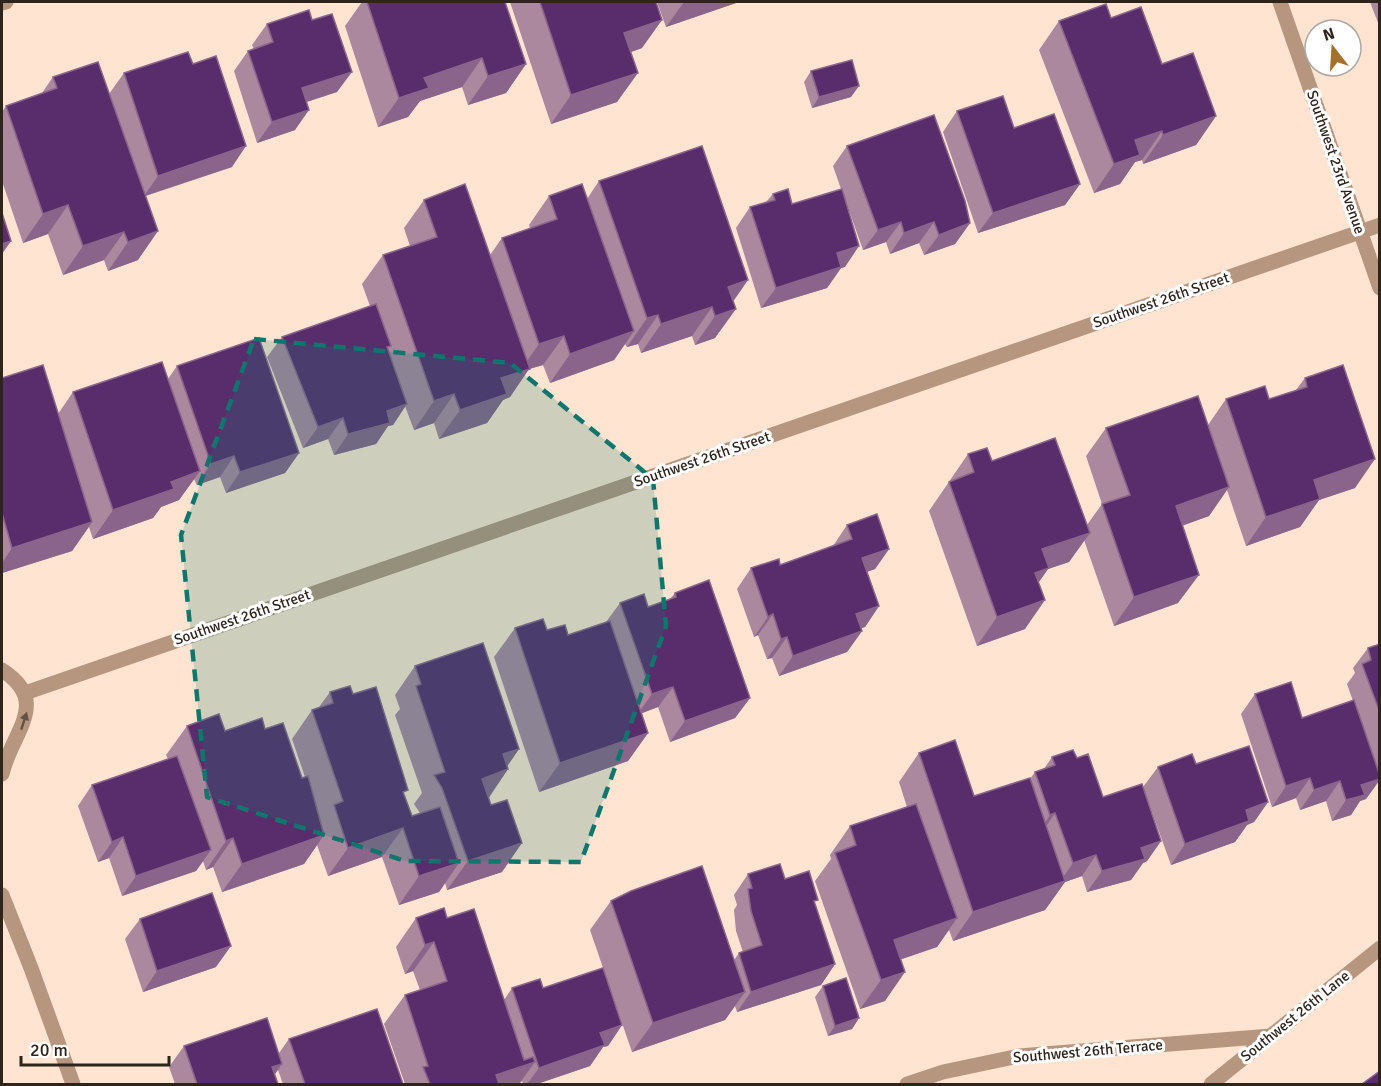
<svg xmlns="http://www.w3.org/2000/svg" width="1381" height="1086" font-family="Signika,sans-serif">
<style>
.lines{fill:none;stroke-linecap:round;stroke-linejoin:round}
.minor{stroke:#b79680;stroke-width:15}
.wall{fill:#ac889e}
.shaded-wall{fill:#8a648a}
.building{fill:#592d6c;stroke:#8a648a;stroke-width:1.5}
.oneway{fill:#645244}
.marked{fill:#0f766e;fill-opacity:0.2;stroke:#0f766e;stroke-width:4.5;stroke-dasharray:12 8;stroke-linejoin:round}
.labels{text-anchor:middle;stroke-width:6;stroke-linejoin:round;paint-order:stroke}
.street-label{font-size:15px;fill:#2d241c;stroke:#fff}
</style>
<rect width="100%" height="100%" fill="#fee4d1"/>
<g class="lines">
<!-- minor -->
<g class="minor">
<path d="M1280,2L1380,288"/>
<path d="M2,3L6,2"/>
<path d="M2,670C52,702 11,733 2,774"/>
<path d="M25,693L1380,225"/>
<path d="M2,895L31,968L73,1084"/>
<path d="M907,1084L943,1072L1019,1056L1271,1036"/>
<path d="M1211,1084L1380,948"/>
</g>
</g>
<!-- wall -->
<g class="wall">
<path d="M362,2H367L526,64L506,93L468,105L462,87L420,101L408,117L378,127L345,26Z"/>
<path d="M510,2H656L642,48L630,52L617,102L551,124Z"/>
<path d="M657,2H739L666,27Z"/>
<path d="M1370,2H1380V28Z"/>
<path d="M1111,18L1216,116L1196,145L1143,164L1142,160L1135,162L1120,184L1094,193L1039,50L1059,21Z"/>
<path d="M267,24L337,92L307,102L295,130L257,143L234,71L248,51L254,49L252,45Z"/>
<path d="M811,71L851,97L812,108L804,82Z"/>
<path d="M124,73L232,167L146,196L138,260L108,271L104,260L63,275L48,234L23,243L2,181V112L6,106L42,93L53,77L109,94Z"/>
<path d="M957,111L1014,128L1080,184L1065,205L978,233L943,132Z"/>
<path d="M847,146L970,223L955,244L924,255L919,243L890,254L886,242L863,250L846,202L845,267L841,268L827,288L761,308L736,228L750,207L766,202L773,194L792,204L841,189L833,166Z"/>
<path d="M599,181L733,302L715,338L695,345L692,336L641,353L638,344L627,347L625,344L614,360L550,383L543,365L529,369L510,397L503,400L487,423L439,439L434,423L414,430L405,406L393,425L388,426L376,444L334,455L328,439L303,448L267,357L282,337L370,306L362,284L383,255L410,246L404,228L424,200L490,255L502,238L530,228L529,225L549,196L587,199Z"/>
<path d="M177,366L299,453L285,473L226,493L220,477L197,485L194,479L179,500L161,507L153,518L93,539L89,527L72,551L2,573V378L58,414L73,392L168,379Z"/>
<path d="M1305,378L1355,488L1319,500L1300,527L1246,546L1227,490L1209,516L1182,526L1178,603L1114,626L1084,540L1069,562L1048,569L1039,582L1025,629L977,646L929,511L968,454L992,461L1087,525L1102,504L1086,456L1106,428L1208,425L1226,399H1269L1296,390Z"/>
<path d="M847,525L889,549L875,569L867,572L879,606L865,627L861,628L862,631L847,652L779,676L772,658L767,659L758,635L754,637L737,589L751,568L780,565L833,546Z"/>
<path d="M675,593L750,698L735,718L670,742L658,707L642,713L648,733L628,761L539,792L494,657L515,628L547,630L568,635L606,622L620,603L648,607L670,599Z"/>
<path d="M1380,644V780L1366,799L1360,801L1351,815L1332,821L1326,801L1300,810L1296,798L1272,807L1241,714L1255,694L1302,718L1353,701L1347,684L1355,673L1353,668L1368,648Z"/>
<path d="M415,666L519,749L507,766L508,769L489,798L502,872L447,890L445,883L439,892L399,905L382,857L328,876L317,845L304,864L222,892L213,867L206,870L203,861L196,871L122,896L109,858L98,862L78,806L92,785L168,759L166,755L187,726L225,731L265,729L302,778L305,777L292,739L312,710L319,707L330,692L353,694L405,796L412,816L420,813L414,804L422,793L395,715L400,709L395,695Z"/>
<path d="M919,753L974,796L1030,779L1035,772L1044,769L1052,757L1077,758L1103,797L1161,841L1147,861L1143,863L1131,880L1087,892L1082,876L1065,882L1045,910L953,941L949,930L937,947L901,959L885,1001L860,1009L815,881L831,859L830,855L850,826L907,807L899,782Z"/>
<path d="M1196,764L1268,802L1254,822L1247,825L1235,842L1171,865L1143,787L1158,767Z"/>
<path d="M748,874L785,879L815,904L835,964L821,985L737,1012L735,1006L725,1020L632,1052L590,930L611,901L734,960L739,953L743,952L736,931L734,910L737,905L734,895Z"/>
<path d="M416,918H447L504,1000L512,988H543L622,1025L608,1046L603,1047L590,1066L537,1084H523L522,1081L519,1084H405L384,1024L405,995L420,990L413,971L405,974L396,947Z"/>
<path d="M140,919L216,967L143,992L125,939Z"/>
<path d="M823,986L859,1018L852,1029L828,1036L815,997Z"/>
<path d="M289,1039L403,1084H283L278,1070L274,1075L278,1084H175L169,1067L184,1046L279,1053Z"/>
</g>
<!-- shaded-wall -->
<g class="shaded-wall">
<path d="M684,2H739L666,27Z"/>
<path d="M662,20L642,48L604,62L624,33Z"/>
<path d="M482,58L462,87L420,101L408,117L378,127L399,98L424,78Z"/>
<path d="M526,64L506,93L468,105L488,76Z"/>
<path d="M352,72L337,92L287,108L302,88Z"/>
<path d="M638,73L617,102L551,124L571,95Z"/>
<path d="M859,86L851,97L812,108L819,97Z"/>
<path d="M309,110L295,130L257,143L272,122Z"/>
<path d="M1216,116L1196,145L1143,164L1163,135Z"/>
<path d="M1162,131L1142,160L1135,162L1120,184L1094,193L1114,164L1135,140Z"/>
<path d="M246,146L232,167L144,196L158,176Z"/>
<path d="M1080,184L1065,205L978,233L993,213Z"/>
<path d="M68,205L48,234L23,243L43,214Z"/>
<path d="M901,222L886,242L863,250L878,230Z"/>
<path d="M934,222L919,243L890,254L904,233Z"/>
<path d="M970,223L955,244L924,255L939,235Z"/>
<path d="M158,231L138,260L108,271L128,242Z"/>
<path d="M124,232L104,260L63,275L83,246Z"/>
<path d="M11,241L2,254V244Z"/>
<path d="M859,246L845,267L841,268L827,288L761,308L776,288L837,253Z"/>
<path d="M748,280L728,309V287Z"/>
<path d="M712,307L692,336L641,353L661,324Z"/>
<path d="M736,309L715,338L695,345L715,316Z"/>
<path d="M658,315L638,344L627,347L647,318Z"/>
<path d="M634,331L614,360L550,383L570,354Z"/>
<path d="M564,336L543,365L529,369L510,397L503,400L487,423L439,439L460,410L501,378L519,372L539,344Z"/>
<path d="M454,394L434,423L414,430L434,401Z"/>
<path d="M407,404L393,425L388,426L376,444L334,455L348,434L387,411Z"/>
<path d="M343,418L328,439L303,448L318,427Z"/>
<path d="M299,453L285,473L226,493L240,472Z"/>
<path d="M234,456L220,477L197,485L211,464Z"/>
<path d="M1375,459L1355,488L1319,500L1300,527L1246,546L1266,517L1314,480Z"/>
<path d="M200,471L179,500L161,507L153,518L93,539L113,510L171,482Z"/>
<path d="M1229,487L1209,516L1155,535L1176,506Z"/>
<path d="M92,522L72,551L2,573V563L12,548Z"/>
<path d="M1090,533L1069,562L1048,569L1028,597L1042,549Z"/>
<path d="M889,549L875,569L848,578L862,558Z"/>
<path d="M1199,575L1178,603L1114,626L1134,597Z"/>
<path d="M1045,600L1025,629L977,646L997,617Z"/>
<path d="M879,606L865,627L841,635L856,614Z"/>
<path d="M773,614L758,635L754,637L768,617Z"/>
<path d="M862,631L847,652L779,676L793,656Z"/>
<path d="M787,637L772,658L767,659L781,639Z"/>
<path d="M673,687L658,707L637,715L652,694Z"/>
<path d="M750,698L735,718L670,742L685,721Z"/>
<path d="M648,733L628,761L539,792L560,763Z"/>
<path d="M519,749L504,771L508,769L488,798L482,779L503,754Z"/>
<path d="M1310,778L1296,798L1272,807L1286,786Z"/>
<path d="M1380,779L1366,799L1360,801L1351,815L1332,821L1346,800L1361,785Z"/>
<path d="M1340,781L1326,801L1300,810L1314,790Z"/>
<path d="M1268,802L1254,822L1247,825L1235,842L1171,865L1185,844L1246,810Z"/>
<path d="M1055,813L1041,834L1036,836L1050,815Z"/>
<path d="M403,828L382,857L328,876L348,848Z"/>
<path d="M324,835L304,864L222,892L242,864Z"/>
<path d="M123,837L109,858L98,862L112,842Z"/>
<path d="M233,838L213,867L206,870L226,841Z"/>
<path d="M1161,841L1147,861L1143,863L1131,880L1087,892L1102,871L1141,848Z"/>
<path d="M522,843L502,872L447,890L468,861Z"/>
<path d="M211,850L196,871L122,896L136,876Z"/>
<path d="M1096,855L1082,876L1065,882L1045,910L953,941L973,912L1059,883L1073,863Z"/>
<path d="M459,863L439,892L399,905L419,876Z"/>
<path d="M957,918L937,947L876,968L894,940Z"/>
<path d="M434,942L413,971L405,974L425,945Z"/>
<path d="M231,946L216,967L143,992L157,971Z"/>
<path d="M835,964L821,985L737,1012L751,992Z"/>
<path d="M905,972L885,1001L860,1009L881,980Z"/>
<path d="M745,992L725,1020L632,1052L653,1023Z"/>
<path d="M859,1018L852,1029L828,1036L835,1026Z"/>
<path d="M622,1025L608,1046L603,1047L590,1066L537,1084H527L539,1068L600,1033Z"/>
<path d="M535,1062L519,1084H490L496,1075Z"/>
<path d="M282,1064L268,1084L272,1067Z"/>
</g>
<!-- building -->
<g class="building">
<path d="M367,2H505L526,64L488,76L482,58L424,78L429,88L399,98Z"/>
<path d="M540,2H656L662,20L624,33L638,73L571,95Z"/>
<path d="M1106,4L1111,18L1141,7L1162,64L1193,53L1216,116L1163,135L1162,131L1135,140L1140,155L1114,164L1059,21Z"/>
<path d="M309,10L312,20L332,14L352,72L302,88L309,110L272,122L248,51L273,42L267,24Z"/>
<path d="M188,52L193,64L216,56L246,146L158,176L124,73Z"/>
<path d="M852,60L859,86L819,97L811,71Z"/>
<path d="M98,62L158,231L128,242L124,232L83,246L68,205L43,214L6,106L57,88L53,77Z"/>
<path d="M1003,96L1014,128L1054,114L1080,184L993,213L957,111Z"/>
<path d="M934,115L965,201L970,223L939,235L934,222L904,233L901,222L878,230L847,146Z"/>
<path d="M702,146L748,280L728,287L736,309L715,316L712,307L661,324L658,315L647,318L599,181Z"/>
<path d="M465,184L530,369L501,378L507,394L460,410L454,394L434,401L383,255L437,237L424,200Z"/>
<path d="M582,184L634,331L570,354L564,336L539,344L502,238L557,219L549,196Z"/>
<path d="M788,189L792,204L842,189L859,246L837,253L841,267L776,288L750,207L775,200L773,194Z"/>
<path d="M2,213L11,241L2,244Z"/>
<path d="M376,304L391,346L387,347L407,404L387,411L390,423L348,434L343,418L318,427L282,337Z"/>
<path d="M259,338L299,453L240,472L234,456L211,464L177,366Z"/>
<path d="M162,362L200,471L171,482L174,489L113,510L73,392Z"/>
<path d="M43,365L92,522L12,548L2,513V378Z"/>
<path d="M1343,365L1375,459L1314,480L1320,499L1266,517L1226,399L1265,386L1269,399L1307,387L1305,378Z"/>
<path d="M1198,396L1229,487L1176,506L1199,575L1134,597L1102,504L1130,495L1106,428Z"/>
<path d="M1055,438L1090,533L1042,549L1049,568L1035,573L1045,600L997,617L949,482L974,472L968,454L987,448L992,461Z"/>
<path d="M877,514L889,549L862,558L879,606L856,614L862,631L793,656L787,637L781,639L773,614L768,617L751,568L779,559L780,565L852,539L847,525Z"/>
<path d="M709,580L750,698L685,721L673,687L652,694L620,603L644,594L648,607L676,597L675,593Z"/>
<path d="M543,619L547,630L565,625L568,635L610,621L648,733L560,763L515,628Z"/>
<path d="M483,643L519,749L503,754L508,769L482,779L491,805L507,800L522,843L468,861L442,788L434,775L445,772L416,686L421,684L415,666Z"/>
<path d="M1380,644V713L1362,664L1371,660L1368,648Z"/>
<path d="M1291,682L1302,718L1354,700L1380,776V779L1361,785L1365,795L1346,800L1340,781L1314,790L1310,778L1286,786L1255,694Z"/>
<path d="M350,686L353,694L376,687L408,790L403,792L412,816L440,807L459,863L419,876L403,828L348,848L334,805L343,801L312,710L333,703L330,692Z"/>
<path d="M219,714L225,731L262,718L265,729L283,723L302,778L308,776L324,835L242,864L233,838L226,841L187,726Z"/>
<path d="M955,740L974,796L1030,778L1065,881L973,912L919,753Z"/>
<path d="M1249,746L1268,802L1246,810L1249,821L1185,844L1158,767L1192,754L1196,764Z"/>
<path d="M1073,750L1077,758L1088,754L1103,797L1142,784L1161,841L1141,848L1145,859L1102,871L1096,855L1073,863L1055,813L1050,815L1035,772L1055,765L1052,757Z"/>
<path d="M177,756L211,850L136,876L123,837L112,842L92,785Z"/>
<path d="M916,804L957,918L894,940L905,972L881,980L835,853L856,845L850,826Z"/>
<path d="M780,864L785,879L809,871L818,900L814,901L835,964L751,992L739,953L762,945L751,911L748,889L752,888L748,874Z"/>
<path d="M702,866L745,992L653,1023L611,901L631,891Z"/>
<path d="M212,893L231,946L157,971L140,919Z"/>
<path d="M444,908L447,918L474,909L524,1060L533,1057L535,1062L496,1075L499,1084H430L423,1067L428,1066L405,995L447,981L434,942L425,945L416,918Z"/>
<path d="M603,968L622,1025L600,1033L605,1045L539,1068L512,988L540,979L543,988Z"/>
<path d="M846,978L859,1018L835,1026L823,986Z"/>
<path d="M377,1009L403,1084H305L289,1039Z"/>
<path d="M267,1018L282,1064L272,1067L278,1084H197L184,1046Z"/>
<path d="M1380,1071V1084H1362Z"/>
</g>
<!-- one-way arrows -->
<defs><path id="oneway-solid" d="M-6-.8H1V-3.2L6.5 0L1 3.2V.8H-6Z" transform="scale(1.5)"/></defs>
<use class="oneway" href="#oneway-solid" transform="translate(24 721) rotate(-72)"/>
<!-- marked area -->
<path class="marked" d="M254,339L510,363L653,479L666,626L581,862L405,861L207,797L181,535Z"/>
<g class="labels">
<!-- street labels -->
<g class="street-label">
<text transform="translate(1336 162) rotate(71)" y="5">Southwest 23rd Avenue</text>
<text transform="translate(1161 300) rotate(-19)" y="5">Southwest 26th Street</text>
<text transform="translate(702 459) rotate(-19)" y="5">Southwest 26th Street</text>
<text transform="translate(242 617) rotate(-19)" y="5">Southwest 26th Street</text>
<text transform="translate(1295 1016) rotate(-39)" y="5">Southwest 26th Lane</text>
<text transform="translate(1088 1051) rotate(-5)" y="5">Southwest 26th Terrace</text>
</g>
</g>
<!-- border -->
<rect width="1381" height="1086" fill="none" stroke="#2d241c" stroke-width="6"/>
<!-- north arrow -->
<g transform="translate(1333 48) rotate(343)"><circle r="28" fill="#ffffff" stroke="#aba7a4" stroke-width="1.5"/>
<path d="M0-4.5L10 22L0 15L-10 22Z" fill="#a5712a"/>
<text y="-9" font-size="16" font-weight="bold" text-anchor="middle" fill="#2d241c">N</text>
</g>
<!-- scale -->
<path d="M21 1056v9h148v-9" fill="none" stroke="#2d241c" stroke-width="3"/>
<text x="30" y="1056" font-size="18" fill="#2d241c" stroke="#ffffff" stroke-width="4.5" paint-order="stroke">20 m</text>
</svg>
